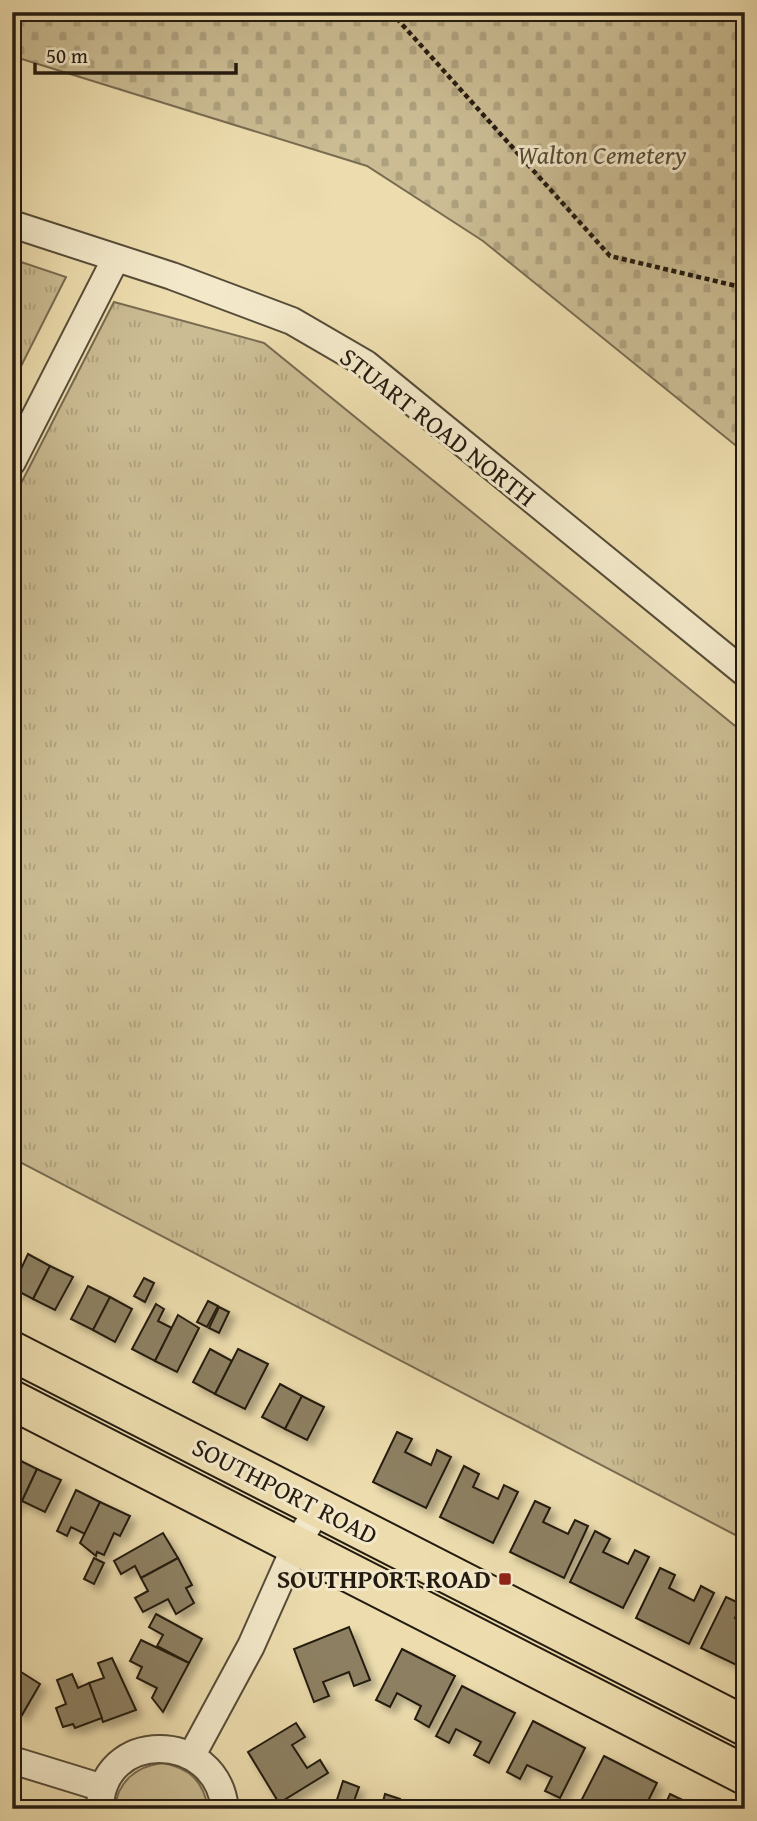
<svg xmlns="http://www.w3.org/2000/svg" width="757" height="1821" font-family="'Gentium Book Plus',serif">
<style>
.grass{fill:#cbbc93;stroke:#786c52;stroke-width:2}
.cemetery{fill:url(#cemetery-stones);stroke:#786c52;stroke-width:2}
.park{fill:url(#park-tufts);stroke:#786c52;stroke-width:2}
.building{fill:#8d8062;stroke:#241b10;stroke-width:2;filter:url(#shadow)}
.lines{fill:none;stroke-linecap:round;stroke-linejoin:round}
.street-casing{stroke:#564c38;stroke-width:30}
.primary-casing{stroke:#241b10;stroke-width:42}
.path{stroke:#241b10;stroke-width:4.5;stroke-dasharray:5 3.5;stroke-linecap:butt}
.street{stroke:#f3e9ca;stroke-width:26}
.primary{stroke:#edddae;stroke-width:38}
.poi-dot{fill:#8f2418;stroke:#f3e9ca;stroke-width:2.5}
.labels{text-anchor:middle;stroke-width:6;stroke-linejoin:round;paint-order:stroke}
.park-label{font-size:26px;font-style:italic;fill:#564b37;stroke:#f3e9ca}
.street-label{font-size:26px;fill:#241b10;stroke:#f3e9ca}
.poi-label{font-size:26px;font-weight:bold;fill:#241b10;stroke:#f3e9ca;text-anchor:end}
</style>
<defs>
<pattern id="cemetery-stones" width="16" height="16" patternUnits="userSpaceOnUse" patternTransform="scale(1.75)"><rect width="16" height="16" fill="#cbbc93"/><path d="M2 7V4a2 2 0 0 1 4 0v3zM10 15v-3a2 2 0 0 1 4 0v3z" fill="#aea17e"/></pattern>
<pattern id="park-tufts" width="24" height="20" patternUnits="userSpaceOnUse" patternTransform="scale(1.75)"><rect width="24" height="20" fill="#cbbc93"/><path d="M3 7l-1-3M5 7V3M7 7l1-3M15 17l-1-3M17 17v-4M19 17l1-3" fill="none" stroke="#aea17e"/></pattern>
<filter id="shadow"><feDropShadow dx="6" dy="6" stdDeviation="3.5" flood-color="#0004"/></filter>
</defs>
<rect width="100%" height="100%" fill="#edddae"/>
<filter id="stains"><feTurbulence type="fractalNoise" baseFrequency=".00286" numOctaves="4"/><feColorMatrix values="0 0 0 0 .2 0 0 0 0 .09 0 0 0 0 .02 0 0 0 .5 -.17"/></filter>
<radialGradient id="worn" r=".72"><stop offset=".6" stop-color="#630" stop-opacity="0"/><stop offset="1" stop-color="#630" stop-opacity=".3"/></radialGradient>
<!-- grass -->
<path class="grass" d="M163,1763C190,1768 204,1782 208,1809H115C117,1781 137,1766 163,1763Z"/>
<!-- cemetery -->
<path class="cemetery" d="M12,12H745V453L483,241L367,166L12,56Z"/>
<!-- park -->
<g class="park">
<path d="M12,259L66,277L12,384Z"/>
<path d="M114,302L264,343L745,734V1540L12,1158V501Z"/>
</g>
<!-- building -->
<g class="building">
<path d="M28,1254L50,1266L33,1299L12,1288Z"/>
<path d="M50,1266L73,1277L55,1310L33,1299Z"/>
<path d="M144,1278L154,1283L145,1302L134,1296Z"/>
<path d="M88,1286L110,1297L93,1330L71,1319Z"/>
<path d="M110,1297L132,1309L115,1342L93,1330Z"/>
<path d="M208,1301L218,1306L207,1327L197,1322Z"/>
<path d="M156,1304L164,1309L158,1321L172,1328L155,1361L132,1349Z"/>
<path d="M219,1307L229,1312L219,1333L209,1328Z"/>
<path d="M178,1315L199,1328L177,1372L155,1361Z"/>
<path d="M210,1349L232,1361L215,1394L193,1382Z"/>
<path d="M238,1349L268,1364L245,1409L215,1394Z"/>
<path d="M280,1384L302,1396L285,1429L262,1417Z"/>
<path d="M302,1396L324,1407L307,1440L285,1429Z"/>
<path d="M397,1432L412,1439L405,1452L431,1465L437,1450L451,1457L426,1508L373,1482Z"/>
<path d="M13,1457L37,1469L22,1501L18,1499L13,1509Z"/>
<path d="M464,1466L479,1474L473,1487L498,1499L504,1485L518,1492L493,1543L440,1517Z"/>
<path d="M37,1469L61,1480L45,1512L22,1501Z"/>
<path d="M76,1490L100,1502L85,1534L71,1527L67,1536L57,1531Z"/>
<path d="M535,1501L550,1508L543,1522L568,1534L575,1520L588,1526L564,1578L510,1552Z"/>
<path d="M100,1502L130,1516L120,1536L114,1533L104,1555L97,1552L96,1556L80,1543Z"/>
<path d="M595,1531L610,1539L603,1552L628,1564L635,1550L649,1557L623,1608L570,1582Z"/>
<path d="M163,1533L178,1558L141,1578L135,1566L121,1574L114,1561Z"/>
<path d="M94,1558L104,1563L94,1584L84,1579Z"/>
<path d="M178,1558L192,1585L186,1588L194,1603L176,1614L168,1599L143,1612L135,1598L148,1591L141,1578Z"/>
<path d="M660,1568L675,1575L669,1588L694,1601L701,1586L714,1593L689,1644L636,1618Z"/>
<path d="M726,1597L741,1604L735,1618L745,1623V1669L701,1648Z"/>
<path d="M156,1614L202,1639L189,1663L157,1646L163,1635L149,1627Z"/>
<path d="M349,1627L370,1680L354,1686L349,1672L323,1682L329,1696L314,1702L294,1649Z"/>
<path d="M141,1640L189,1663L163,1712L152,1698L157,1688L137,1678L142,1667L130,1661Z"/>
<path d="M402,1649L455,1676L429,1727L415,1719L421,1706L397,1693L390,1707L376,1700Z"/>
<path d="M112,1658L136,1710L103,1722L89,1683L104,1678L98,1663Z"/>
<path d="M18,1670L40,1684L22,1715L12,1709V1680Z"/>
<path d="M72,1674L78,1688L89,1683L102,1718L75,1728L73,1724L63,1727L56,1708L66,1704L57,1680Z"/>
<path d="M462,1686L515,1713L489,1763L474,1755L481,1742L456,1729L449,1743L436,1736Z"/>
<path d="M533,1721L585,1748L560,1798L545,1791L552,1777L527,1765L520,1779L507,1772Z"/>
<path d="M296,1723L305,1737L292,1745L307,1768L320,1760L328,1773L279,1803L248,1752Z"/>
<path d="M604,1756L657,1783L644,1809H616L598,1800L594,1809L578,1807Z"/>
<path d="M343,1781L359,1787L354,1801L379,1809H334Z"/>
<path d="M385,1794L400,1799L397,1809H381Z"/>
<path d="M670,1794L701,1809H663Z"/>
</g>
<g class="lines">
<defs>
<g id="street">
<path d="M12,224L172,276L292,321L366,364L745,673"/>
<path d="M12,462L115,260"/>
<path d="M192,1755L251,1646L296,1545L318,1509"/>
<path d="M12,1760L103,1788"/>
<path d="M100,1809C100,1729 217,1729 225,1809"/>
</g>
<g id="primary">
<path d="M12,1351L745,1726"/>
<path d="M12,1400L745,1775"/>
</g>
</defs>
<!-- street casing -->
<use href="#street" class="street-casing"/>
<!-- primary casing -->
<use href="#primary" class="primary-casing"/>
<!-- path -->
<path class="path" d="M391,12L610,256L745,288"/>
<!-- street -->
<use href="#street" class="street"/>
<!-- primary -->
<use href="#primary" class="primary"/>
</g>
<!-- markers -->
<rect class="poi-dot" x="498" y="1572" width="14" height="14" rx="3.5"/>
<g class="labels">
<!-- park labels -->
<g class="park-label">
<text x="602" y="164">Walton Cemetery</text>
</g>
<!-- street labels -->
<g class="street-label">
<text transform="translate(438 427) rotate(38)" y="9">STUART ROAD NORTH</text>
<text transform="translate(285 1491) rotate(27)" y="9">SOUTHPORT ROAD</text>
</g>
<!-- poi labels -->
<g class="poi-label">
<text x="491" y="1588">SOUTHPORT ROAD</text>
</g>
</g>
<!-- margin -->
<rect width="757" height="1821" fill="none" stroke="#edddae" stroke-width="42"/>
<rect x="14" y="14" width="729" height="1793" fill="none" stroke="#241b10" stroke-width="3.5"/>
<rect x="21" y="21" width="715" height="1779" fill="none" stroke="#241b10" stroke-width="2"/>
<!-- scale -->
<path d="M35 63v10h201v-10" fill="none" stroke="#241b10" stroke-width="3.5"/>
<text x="46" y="63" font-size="21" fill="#241b10" stroke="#f3e9ca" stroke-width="5" paint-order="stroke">50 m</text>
<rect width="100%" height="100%" filter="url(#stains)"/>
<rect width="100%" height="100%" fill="url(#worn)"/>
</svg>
